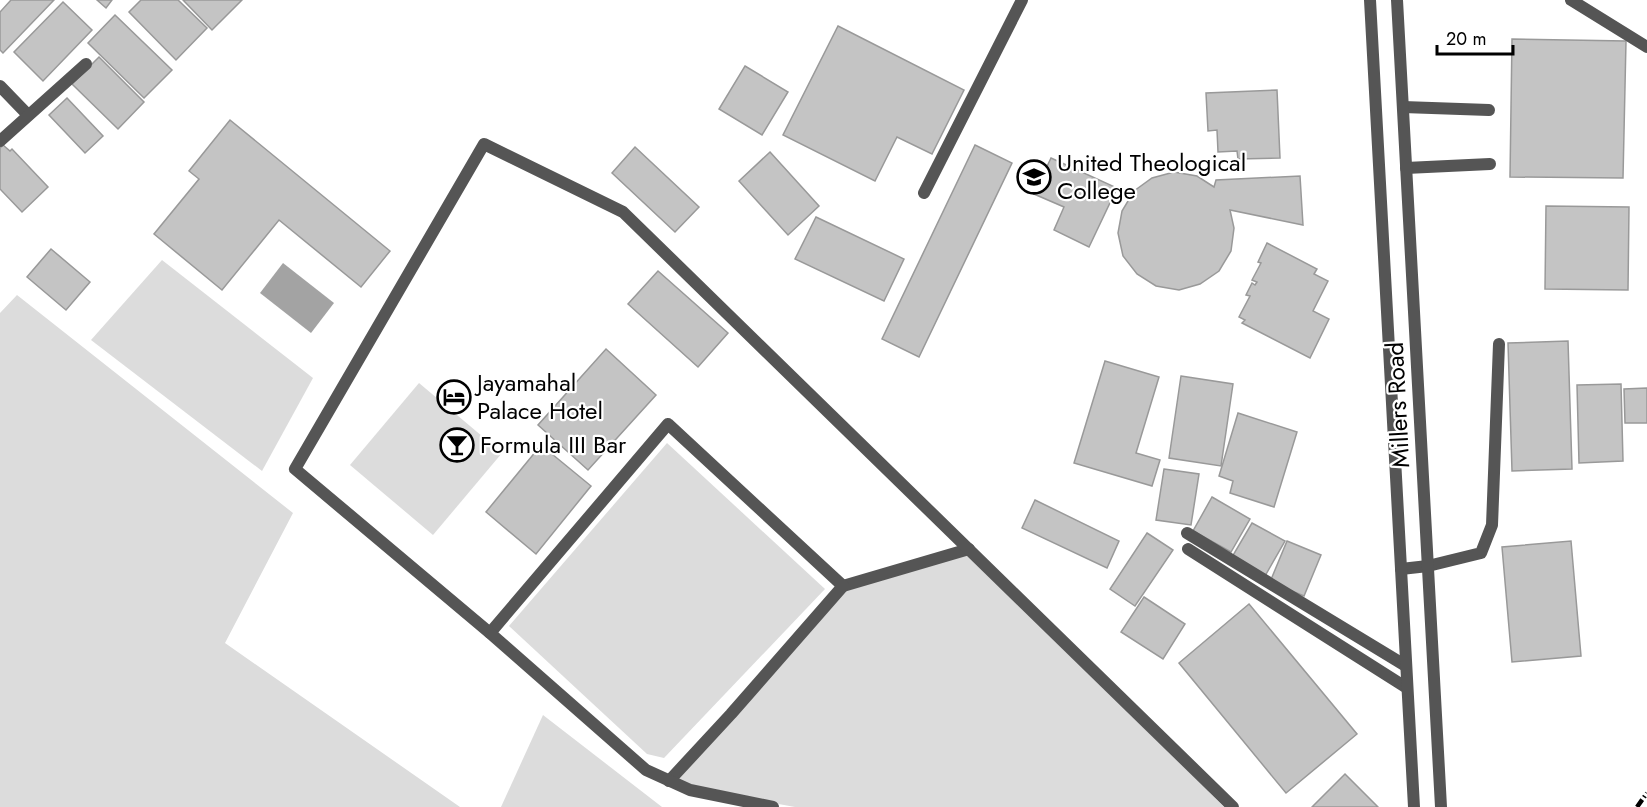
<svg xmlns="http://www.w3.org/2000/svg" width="1647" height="807" font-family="Jost,sans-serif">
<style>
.green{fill:#dcdcdc}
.water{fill:#a3a3a3}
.building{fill:#c4c4c4;stroke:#999;stroke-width:1.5}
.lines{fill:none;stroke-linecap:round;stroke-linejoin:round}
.service{stroke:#555;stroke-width:12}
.minor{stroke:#555;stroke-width:12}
.tertiary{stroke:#555;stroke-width:12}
.rail{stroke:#000;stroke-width:4.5;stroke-dasharray:9 3 1.5 3;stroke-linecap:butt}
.labels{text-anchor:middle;stroke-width:4.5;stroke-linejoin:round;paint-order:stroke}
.poi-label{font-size:24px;fill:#000;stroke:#fff;text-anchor:start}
.street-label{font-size:24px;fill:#000;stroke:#fff}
</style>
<rect width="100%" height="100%" fill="#fff"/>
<!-- green -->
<g class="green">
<path d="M162,260L313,378L262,471L91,340Z"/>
<path d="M17,295L293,513L225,643L460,807H0V313Z"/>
<path d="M419,383L502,453L433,535L350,465Z"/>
<path d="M667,443L825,589L664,758L647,754L509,626Z"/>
<path d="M967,553L1224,807H795L691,788L672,780L845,590Z"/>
<path d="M543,715L662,807H501Z"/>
</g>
<!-- water -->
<path class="water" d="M283,263L334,303L311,333L260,293Z"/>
<!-- building -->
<g class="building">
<path d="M11,0H54L3,53L0,50V12Z"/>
<path d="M97,0H112L106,8Z"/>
<path d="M141,0H178L207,28L176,60L129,12Z"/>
<path d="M183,0H242L212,30Z"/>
<path d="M63,2L92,30L43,81L14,52Z"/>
<path d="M115,15L172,70L144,98L88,43Z"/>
<path d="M838,26L964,90L932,154L897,137L875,181L783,135Z"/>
<path d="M1512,39L1626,41L1623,178L1510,177Z"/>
<path d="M99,57L144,102L118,129L72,84Z"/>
<path d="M745,66L788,92L762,135L719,109Z"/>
<path d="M1277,90L1280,158L1238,159L1237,151L1218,152L1217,130L1208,131L1206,93Z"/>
<path d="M67,98L103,136L85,153L49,115Z"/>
<path d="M230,120L390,251L361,287L279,220L222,290L154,234L199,179L189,171Z"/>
<path d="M3,145L10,151L12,149L48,187L22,212L0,189V148Z"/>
<path d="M975,145L1012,163L919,357L882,339Z"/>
<path d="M635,147L699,207L675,232L612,173Z"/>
<path d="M770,152L819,206L788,235L739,181Z"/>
<path d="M1051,158L1117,188L1089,247L1054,230L1064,207L1034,194Z"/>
<path d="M1174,172L1197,176L1214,187L1216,180L1300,176L1303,225L1230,210L1234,228L1231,251L1219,271L1200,284L1179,290L1156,286L1137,274L1123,256L1118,233L1122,211L1134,191L1152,178Z"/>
<path d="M1546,206L1629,207L1628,290L1545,289Z"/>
<path d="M816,217L904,259L884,301L795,259Z"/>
<path d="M1267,243L1317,269L1314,274L1328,281L1313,311L1329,319L1310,358L1242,323L1245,320L1239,317L1250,296L1246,295L1252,283L1255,285L1257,282L1252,280L1261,263L1258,262Z"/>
<path d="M51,249L90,282L66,310L27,277Z"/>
<path d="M658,271L728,333L698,367L628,304Z"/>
<path d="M1568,341L1572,469L1512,471L1508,343Z"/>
<path d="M606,349L656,395L588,470L538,425Z"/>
<path d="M1105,361L1159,377L1136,453L1160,460L1152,486L1074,463Z"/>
<path d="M1181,376L1233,384L1221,466L1169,458Z"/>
<path d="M1621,384L1623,461L1579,463L1577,385Z"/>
<path d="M1647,388V423H1625L1624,389Z"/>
<path d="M1238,413L1297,432L1274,507L1230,493L1233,481L1219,476Z"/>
<path d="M541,445L591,486L536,554L486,512Z"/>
<path d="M1164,469L1199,474L1191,525L1156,520Z"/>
<path d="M1212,497L1250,519L1231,552L1193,531Z"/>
<path d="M1035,500L1119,541L1107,568L1022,528Z"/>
<path d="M1252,523L1285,541L1265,576L1232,557Z"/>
<path d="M1147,533L1173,550L1135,606L1110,589Z"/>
<path d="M1287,541L1321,555L1304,596L1270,582Z"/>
<path d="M1571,541L1581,656L1512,662L1502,547Z"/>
<path d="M1144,597L1185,624L1163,659L1121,632Z"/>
<path d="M1249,604L1357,734L1286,793L1179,663Z"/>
<path d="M1345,774L1378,807H1312Z"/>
</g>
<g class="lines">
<!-- service -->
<g class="service">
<path d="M1403,107L1489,110"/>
<path d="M1406,168L1490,164"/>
<path d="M924,193L1022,0"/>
<path d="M1187,533L1406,666"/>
<path d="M1188,549L1407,688"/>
<path d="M1401,569L1428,566L1481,553L1492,525L1499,344"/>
<path d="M843,586L969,549"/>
<path d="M490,633L668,424L843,586L731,714L669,781"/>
<path d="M773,807L690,790L646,770L490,633L295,469L484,144L623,212L1233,807"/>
</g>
<!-- minor -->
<g class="minor">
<path d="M1571,0L1647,47"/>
<path d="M0,86L28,115"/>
<path d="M0,141L86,64"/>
</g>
<!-- tertiary -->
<g class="tertiary">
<path d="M1370,0L1414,807"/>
<path d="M1397,0L1441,807"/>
</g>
<!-- rail -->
<path class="rail" d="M1637,807L1647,793"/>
</g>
<!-- icons -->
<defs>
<symbol id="university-ring" viewBox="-11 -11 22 22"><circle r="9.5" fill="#fff" stroke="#000" stroke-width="1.5"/><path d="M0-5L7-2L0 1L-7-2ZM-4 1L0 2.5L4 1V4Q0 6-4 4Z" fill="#000"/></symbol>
<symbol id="hotel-ring" viewBox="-11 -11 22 22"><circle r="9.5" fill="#fff" stroke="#000" stroke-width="1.5"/><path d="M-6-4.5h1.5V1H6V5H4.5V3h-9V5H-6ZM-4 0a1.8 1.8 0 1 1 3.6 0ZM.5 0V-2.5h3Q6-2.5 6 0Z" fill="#000"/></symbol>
<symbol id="bar-ring" viewBox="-11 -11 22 22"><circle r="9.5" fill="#fff" stroke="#000" stroke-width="1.5"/><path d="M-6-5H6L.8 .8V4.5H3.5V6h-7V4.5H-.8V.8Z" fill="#000"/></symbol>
</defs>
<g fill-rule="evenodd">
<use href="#university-ring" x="1015" y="158" width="38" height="38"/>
<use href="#hotel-ring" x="435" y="378" width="38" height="38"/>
<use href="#bar-ring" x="438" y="426" width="38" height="38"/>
</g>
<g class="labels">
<!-- poi labels -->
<g class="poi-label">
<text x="1057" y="171">United Theological<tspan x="1057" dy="28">College</tspan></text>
<text x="477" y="391">Jayamahal<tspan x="477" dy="28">Palace Hotel</tspan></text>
<text x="480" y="453">Formula III Bar</text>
</g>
<!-- street labels -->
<g class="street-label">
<text transform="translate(1398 405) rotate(-93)" y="8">Millers Road</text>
</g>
</g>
<!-- scale -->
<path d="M1437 45v9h76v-9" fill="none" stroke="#000000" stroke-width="3"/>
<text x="1446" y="45" font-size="18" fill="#000000" stroke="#ffffff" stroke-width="4.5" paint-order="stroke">20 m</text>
</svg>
